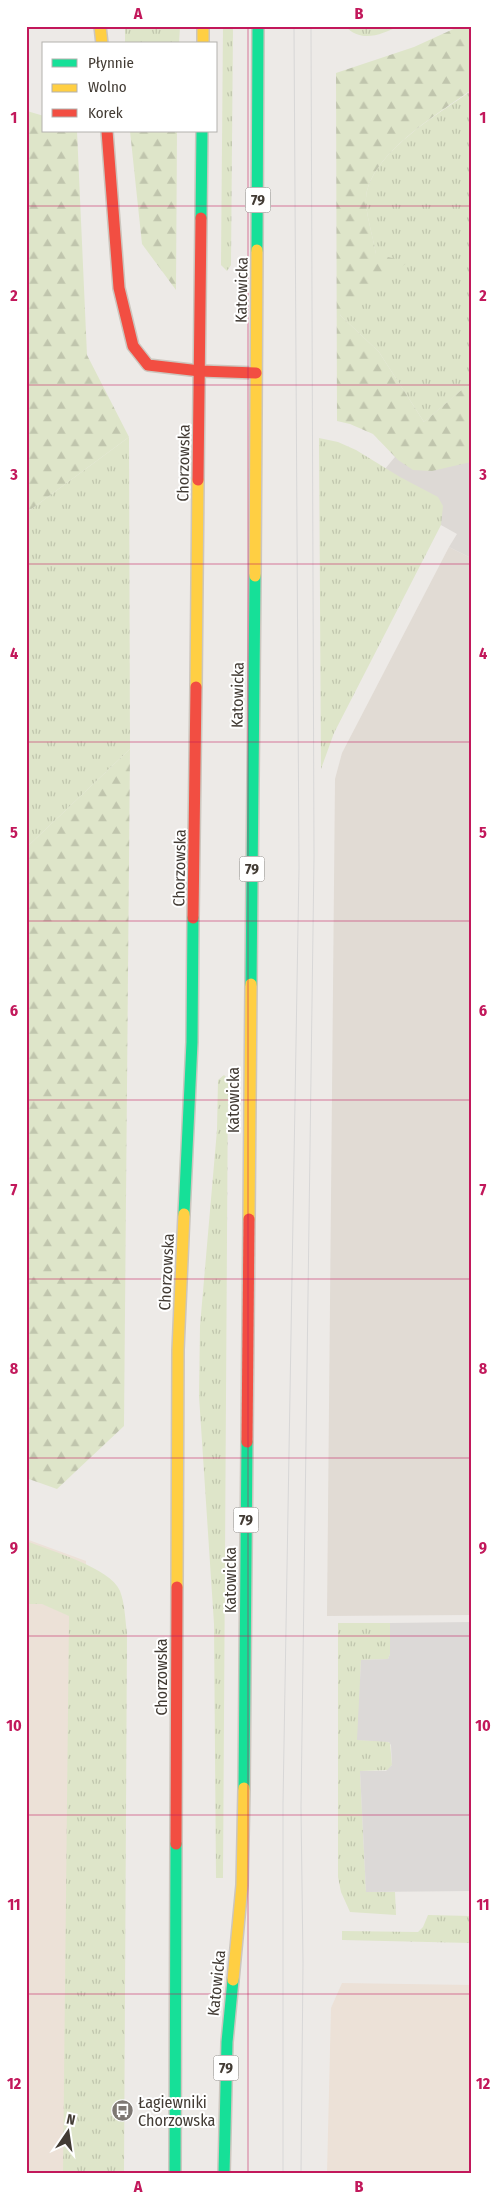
<svg xmlns="http://www.w3.org/2000/svg" width="497" height="2200" font-family="'Fira Sans Condensed',sans-serif">
<style>
.residential{fill:#e1dbd4}
.commercial{fill:#ece1d7}
.industrial{fill:#ddd9d5}
.grass{fill:url(#grass-tufts)}
.forest{fill:url(#forest-firs)}
.parking{fill:#dcd9d7}
.lines{fill:none;stroke-linecap:round;stroke-linejoin:round}
.fast-casing{stroke:#ccc6be;stroke-width:14}
.slow-casing{stroke:#ccc6be;stroke-width:14}
.jam-casing{stroke:#ccc6be;stroke-width:14}
.fast{stroke:#16e098;stroke-width:11}
.slow{stroke:#ffcf43;stroke-width:11}
.jam{stroke:#f24e42;stroke-width:11}
.tram{stroke:#d8d7d7;stroke-width:1}
.grid{fill:none;stroke:#c2185b;stroke-width:1;stroke-opacity:0.55}
.labels{text-anchor:middle;stroke-width:4;stroke-linejoin:round;paint-order:stroke}
.shield{fill:#fff;stroke:#7b7671;stroke-width:1}
.shield-label{font-size:15px;font-weight:bold;fill:#423b34}
.street-label{font-size:16px;fill:#423b34;stroke:#fff}
.poi-label{font-size:16px;fill:#423b34;stroke:#fff;text-anchor:start}
.neatline{fill:none;stroke:#c2185b;stroke-width:2}
.grid-label{font-size:16px;text-anchor:middle;font-weight:bold;fill:#c2185b}
</style>
<defs>
<pattern id="grass-tufts" width="24" height="20" patternUnits="userSpaceOnUse" patternTransform="scale(1.25)"><rect width="24" height="20" fill="#dee5c9"/><path d="M3 7l-1-3M5 7V3M7 7l1-3M15 17l-1-3M17 17v-4M19 17l1-3" fill="none" stroke="#c0c5ad"/></pattern>
<pattern id="forest-firs" width="22" height="20" patternUnits="userSpaceOnUse" patternTransform="scale(1.25)"><rect width="22" height="20" fill="#dee5c9"/><path d="M5 1l3.5 6h-7zM16 11l3.5 6h-7z" fill="#c0c5ad"/></pattern>
</defs>
<rect width="100%" height="100%" fill="#edeae7"/>
<!-- residential -->
<path class="residential" d="M449,547L471,558V1615L327,1616L335,779L342,753Z"/>
<!-- commercial -->
<g class="commercial">
<path d="M26,1539L86,1561L85,2174H26Z"/>
<path d="M342,1983L471,1985V2174H327L331,2008Z"/>
</g>
<!-- industrial -->
<path class="industrial" d="M471,382V558L449,547L457,534L441,525L385,469L424,422Z"/>
<!-- grass -->
<g class="grass">
<path d="M125,26H180L179,44H125Z"/>
<path d="M223,26H233L231,265L227,271L221,265Z"/>
<path d="M345,26H400C381,34 362,44 345,26Z"/>
<path d="M471,91V382L424,422L379,352L340,315L376,255C374,240 365,212 366,198C370,154 438,114 471,91Z"/>
<path d="M129,437L130,749L26,848V513Z"/>
<path d="M319,438L338,442L356,450L400,477L438,497L443,506L441,525L334,733L321,769Z"/>
<path d="M224,1075L228,1079L223,1878H216L214,1624L199,1396L200,1326L217,1130L218,1080Z"/>
<path d="M26,1541C49,1550 111,1568 120,1591C125,1604 125,1619 127,1633L124,2174H63L69,1616L42,1604H26Z"/>
<path d="M338,1623H390V1654L388,1659L361,1660L358,1740L386,1741L390,1743L392,1765L388,1770L360,1771L366,1892H395L396,1915L350,1912L341,1892L338,1877Z"/>
<path d="M428,1915L471,1916V1943L342,1940V1931L418,1932L423,1927Z"/>
</g>
<!-- forest -->
<g class="forest">
<path d="M460,26H471V90C438,114 370,154 366,198C365,211 374,240 376,254L408,262L340,315L379,352L424,422L471,382V462L432,471L413,470L398,460L373,434L350,424L337,421L336,73L414,47Z"/>
<path d="M27,111L44,116V131H77L87,355L129,437L26,513Z"/>
<path d="M130,131H177L176,290L142,244Z"/>
<path d="M130,749L124,1426L57,1489L26,1478V848Z"/>
</g>
<!-- parking -->
<path class="parking" d="M471,1622V1891L366,1892L360,1771H386L392,1765L391,1745L389,1742L357,1740L361,1660L388,1659L390,1654V1623Z"/>
<g class="lines">
<defs>
<g id="fast">
<path d="M201,218L202,131"/>
<path d="M257,250L258,26"/>
<path d="M251,984L255,576"/>
<path d="M184,1214L192,1042L193,918"/>
<path d="M244,1788L247,1442"/>
<path d="M175,2174L176,1844"/>
<path d="M224,2174L227,2042L233,1980"/>
</g>
<g id="slow">
<path d="M100,26L102,44"/>
<path d="M203,26V44"/>
<path d="M255,576L257,250"/>
<path d="M196,687L198,480"/>
<path d="M249,1219L251,984"/>
<path d="M177,1587L178,1350L184,1214"/>
<path d="M233,1980L242,1885L244,1788"/>
</g>
<g id="jam">
<path d="M107,131L119,288L133,346L148,365L200,371L256,373"/>
<path d="M198,480L201,218"/>
<path d="M193,918L196,687"/>
<path d="M247,1442L249,1219"/>
<path d="M176,1844L177,1587"/>
</g>
</defs>
<!-- fast casing -->
<use href="#fast" class="fast-casing"/>
<!-- slow casing -->
<use href="#slow" class="slow-casing"/>
<!-- jam casing -->
<use href="#jam" class="jam-casing"/>
<!-- fast -->
<use href="#fast" class="fast"/>
<!-- slow -->
<use href="#slow" class="slow"/>
<!-- jam -->
<use href="#jam" class="jam"/>
<!-- tram -->
<g class="tram">
<path d="M283,2174V1803L299,868L294,26"/>
<path d="M301,2174L303,1963L301,1807L314,857L311,26"/>
</g>
</g>
<!-- grid -->
<path class="grid" d="M248,26V2174M26,206H471M26,385H471M26,564H471M26,742H471M26,921H471M26,1100H471M26,1279H471M26,1458H471M26,1636H471M26,1815H471M26,1994H471"/>
<!-- icons -->
<defs>
<symbol id="bus-disc" viewBox="-11 -11 22 22"><circle r="9.5" fill="#7e7873" stroke="#fff"/><path d="M-5-6H5V4H4V6H2V4H-2V6H-4V4H-5ZM-3.5-4V0h7V-4ZM-3.5 1.2v1.5H-2V1.2ZM2 1.2v1.5H3.5V1.2Z" fill="#fff"/></symbol>
</defs>
<g fill-rule="evenodd">
<use href="#bus-disc" x="110" y="2098" width="25" height="25"/>
</g>
<g class="labels">
<!-- shield labels -->
<g class="shield">
<rect x="245.5" y="187.5" width="25" height="25" rx="4"/>
<rect x="239.5" y="856.5" width="25" height="25" rx="4"/>
<rect x="233.5" y="1507.5" width="25" height="25" rx="4"/>
<rect x="213.5" y="2055.5" width="25" height="25" rx="4"/>
</g>
<g class="shield-label">
<text x="258" y="205">79</text>
<text x="252" y="874">79</text>
<text x="246" y="1525">79</text>
<text x="226" y="2073">79</text>
</g>
<!-- street labels -->
<g class="street-label">
<text transform="translate(241 290) rotate(-89)" y="6">Katowicka</text>
<text transform="translate(183 463) rotate(-89)" y="6">Chorzowska</text>
<text transform="translate(237 695) rotate(-89)" y="6">Katowicka</text>
<text transform="translate(179 868) rotate(-89)" y="6">Chorzowska</text>
<text transform="translate(233 1100) rotate(-90)" y="6">Katowicka</text>
<text transform="translate(166 1272) rotate(-87)" y="6">Chorzowska</text>
<text transform="translate(230 1580) rotate(-90)" y="6">Katowicka</text>
<text transform="translate(161 1677) rotate(-90)" y="6">Chorzowska</text>
<text transform="translate(216 1983) rotate(-84)" y="6">Katowicka</text>
</g>
<!-- poi labels -->
<g class="poi-label">
<text x="138" y="2108">Łagiewniki<tspan x="138" dy="18">Chorzowska</tspan></text>
</g>
</g>
<!-- border -->
<rect width="497" height="2200" fill="none" stroke="#ffffff" stroke-width="55"/>
<!-- legend -->
<rect x="42" y="42" width="175" height="90" fill="#ffffff" stroke="#b3b1ae"/>
<rect x="52" y="59" width="25" height="8" fill="#16e098" stroke="#b3b1ae"/>
<text x="88" y="68" font-size="15" fill="#423b34">Płynnie</text>
<rect x="52" y="84" width="25" height="8" fill="#ffcf43" stroke="#b3b1ae"/>
<text x="88" y="92" font-size="15" fill="#423b34">Wolno</text>
<rect x="52" y="109" width="25" height="8" fill="#f24e42" stroke="#b3b1ae"/>
<text x="88" y="118" font-size="15" fill="#423b34">Korek</text>
<!-- north arrow -->
<g transform="translate(68 2132) rotate(13)" stroke="#ffffff" stroke-width="4" paint-order="stroke">
<path d="M0-4L9 19L0 12L-9 19Z" fill="#423b34"/>
<text y="-8" font-size="14" font-weight="bold" text-anchor="middle" fill="#423b34">N</text>
</g>
<rect x="28" y="28" width="442" height="2144" class="neatline"/>
<g class="grid-label">
<text x="138" y="19">A</text>
<text x="359" y="19">B</text>
<text x="14" y="123">1</text>
<text x="483" y="123">1</text>
<text x="14" y="301">2</text>
<text x="483" y="301">2</text>
<text x="14" y="480">3</text>
<text x="483" y="480">3</text>
<text x="14" y="659">4</text>
<text x="483" y="659">4</text>
<text x="14" y="838">5</text>
<text x="483" y="838">5</text>
<text x="14" y="1016">6</text>
<text x="483" y="1016">6</text>
<text x="14" y="1195">7</text>
<text x="483" y="1195">7</text>
<text x="14" y="1374">8</text>
<text x="483" y="1374">8</text>
<text x="14" y="1553">9</text>
<text x="483" y="1553">9</text>
<text x="14" y="1731">10</text>
<text x="483" y="1731">10</text>
<text x="14" y="1910">11</text>
<text x="483" y="1910">11</text>
<text x="14" y="2089">12</text>
<text x="483" y="2089">12</text>
<text x="138" y="2192">A</text>
<text x="359" y="2192">B</text>
</g>
</svg>
